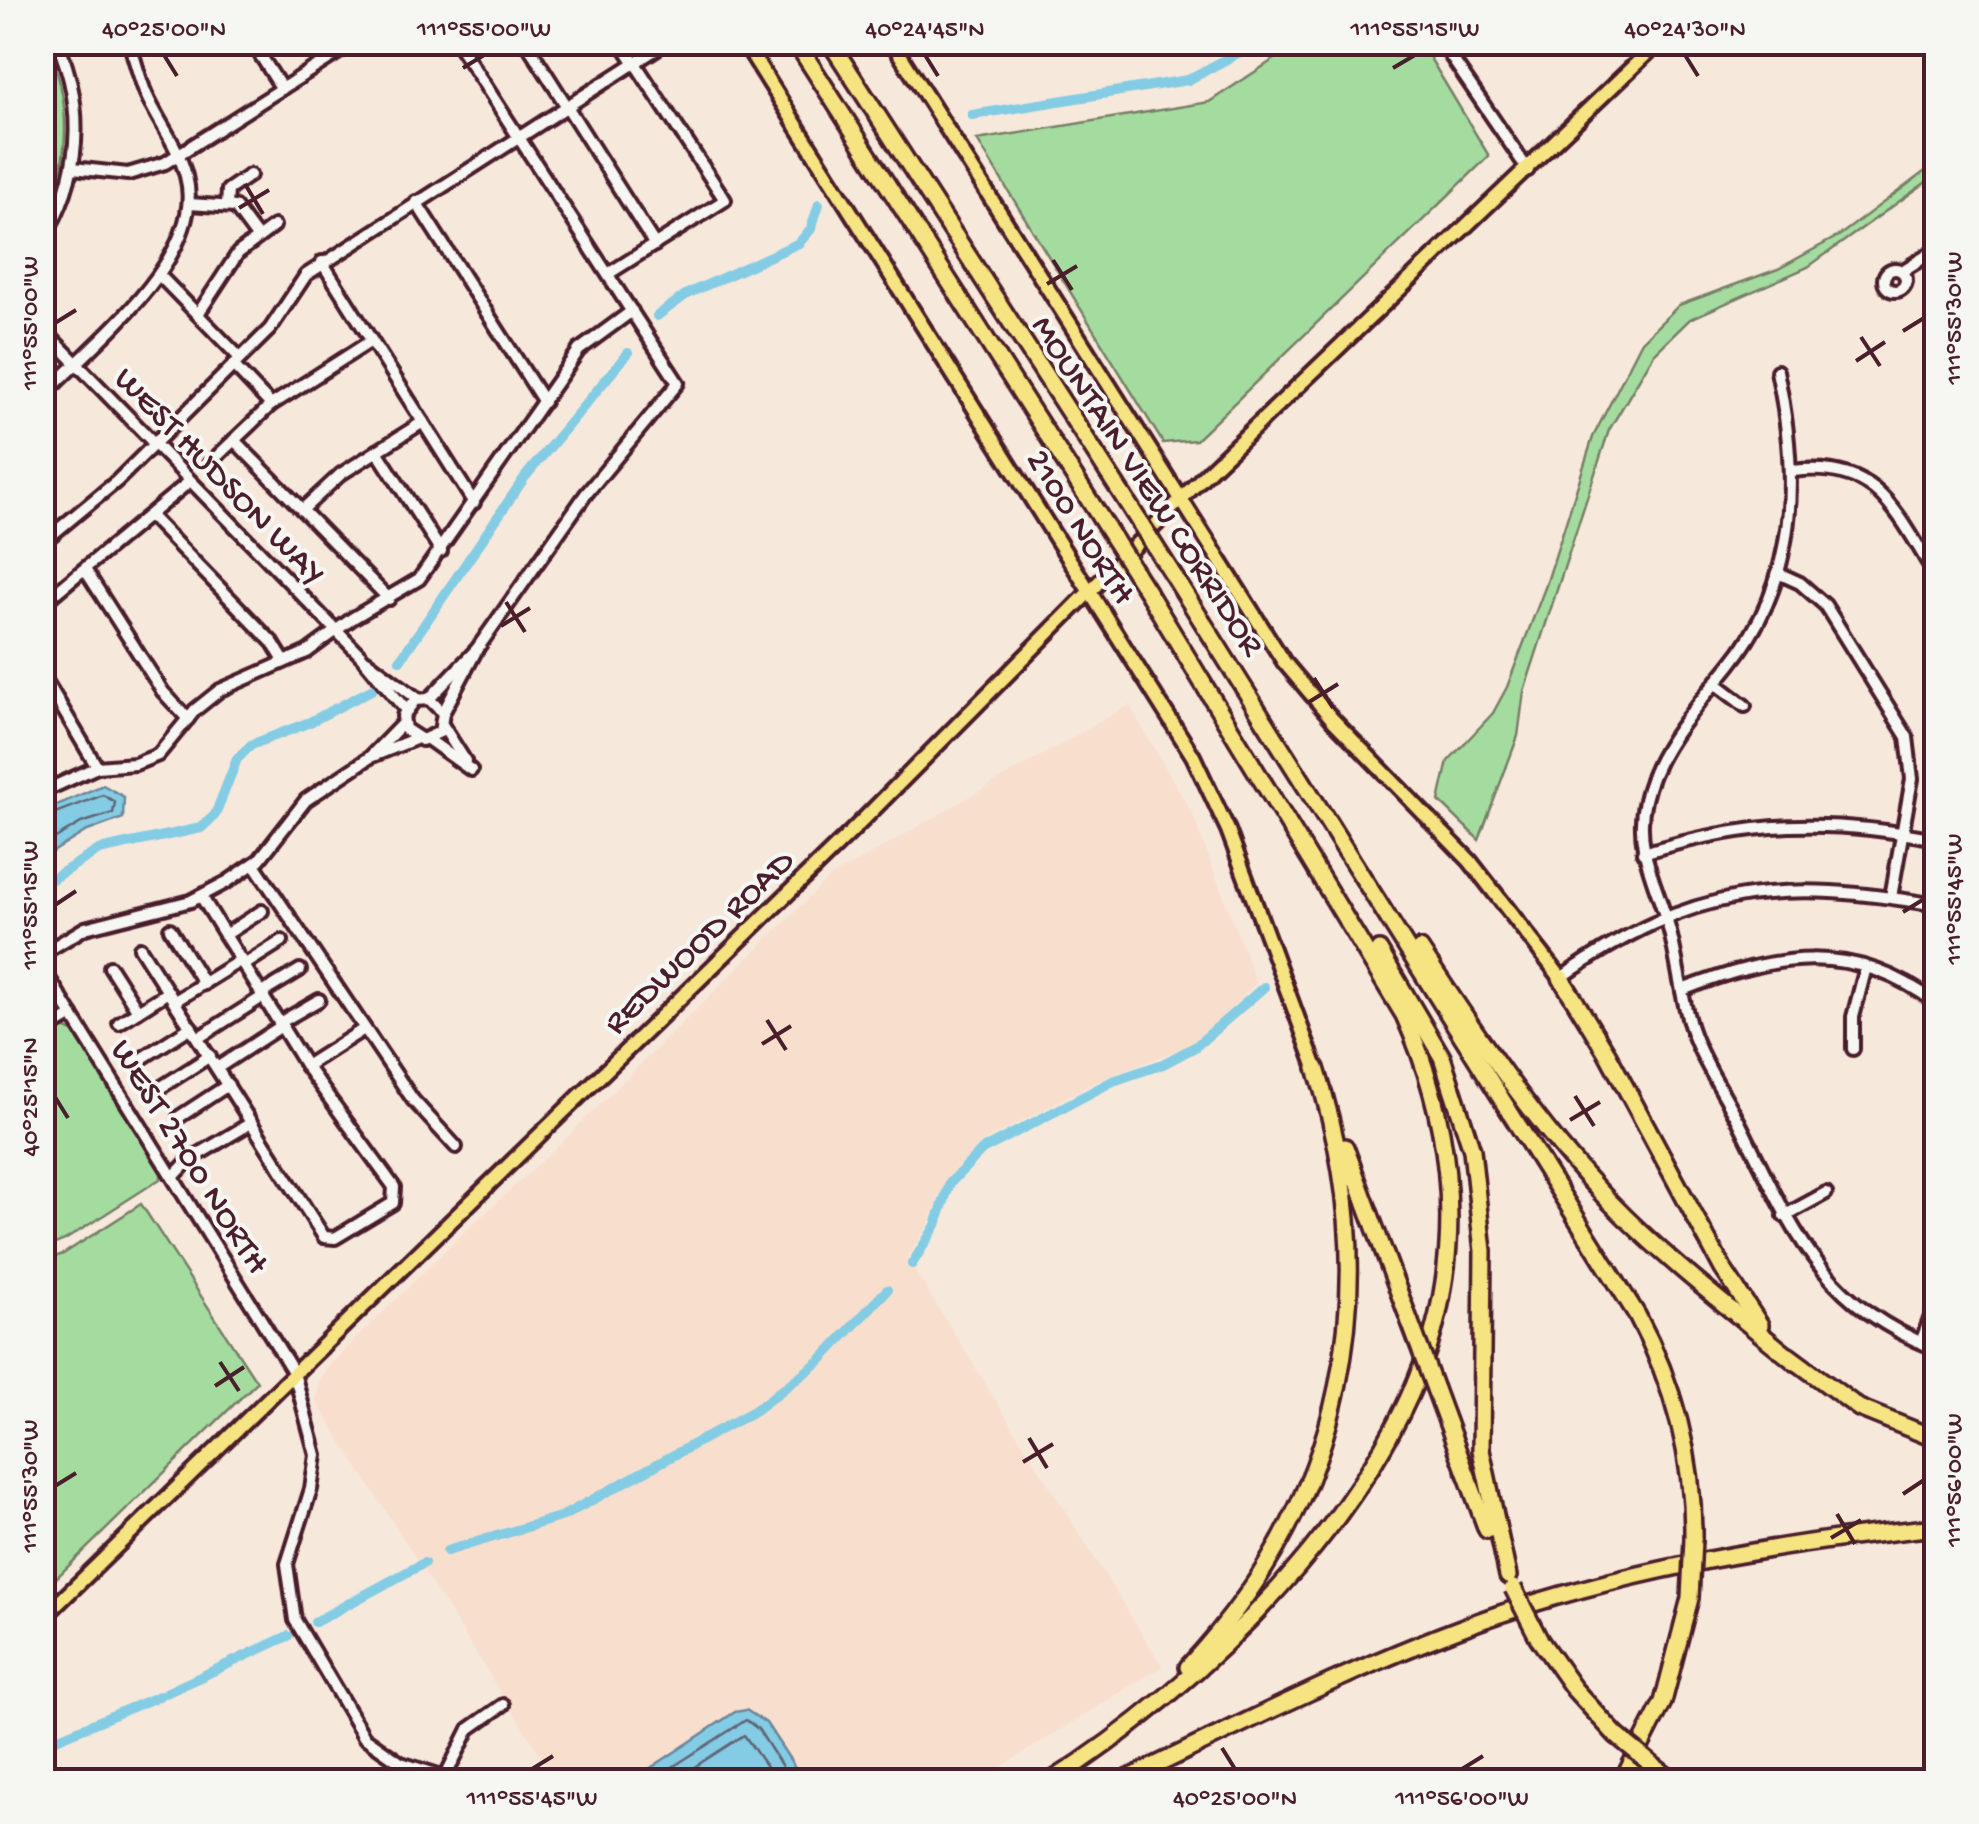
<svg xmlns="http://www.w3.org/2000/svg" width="1979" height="1824" font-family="'Gochi Hand',sans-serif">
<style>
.built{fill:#f8decd}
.green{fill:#a4dca0;stroke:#777e66;stroke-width:2.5}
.water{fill:#83cce4;stroke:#6c879a;stroke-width:2.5}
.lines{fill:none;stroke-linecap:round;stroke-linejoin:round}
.shore{stroke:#616475;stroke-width:2.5}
.canal{stroke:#83cce4;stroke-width:10}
.minor-casing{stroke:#4a1f2b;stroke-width:18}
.major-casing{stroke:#4a1f2b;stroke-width:20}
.highway-casing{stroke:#4a1f2b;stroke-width:22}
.minor{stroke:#f6f6f2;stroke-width:10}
.major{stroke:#f6e381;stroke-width:12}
.highway{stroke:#f6e381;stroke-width:15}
.highway-bridge-casing{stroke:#4a1f2b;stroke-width:22;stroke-linecap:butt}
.highway-bridge{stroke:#f6e381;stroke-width:15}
.ticks{fill:none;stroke:#4a1f2b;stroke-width:4}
.labels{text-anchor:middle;stroke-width:8;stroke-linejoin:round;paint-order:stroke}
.street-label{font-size:35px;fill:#4a1f2b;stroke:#f6f6f2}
.neatline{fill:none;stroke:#4a1f2b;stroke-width:4}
.ticks-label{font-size:25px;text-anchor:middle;fill:#4a1f2b}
</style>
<rect width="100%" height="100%" fill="#f7e8dc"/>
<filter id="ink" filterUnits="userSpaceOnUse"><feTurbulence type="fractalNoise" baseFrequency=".01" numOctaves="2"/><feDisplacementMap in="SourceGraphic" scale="20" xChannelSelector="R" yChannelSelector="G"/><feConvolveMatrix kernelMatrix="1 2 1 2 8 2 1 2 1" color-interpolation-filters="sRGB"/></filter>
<g filter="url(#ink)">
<!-- built -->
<path class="built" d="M1129,705L1192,813L1256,983L1204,1035L1181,1049L1093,1083L981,1143L949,1176L927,1227L907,1258L1162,1666L979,1781H557L316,1401L319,1382L329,1366L460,1236L554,1150L829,878Z"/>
<!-- green -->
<g class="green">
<path d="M45,43C73,98 71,165 43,220Z"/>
<path d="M1421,43L1489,156L1196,440L1163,443L977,140L1209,102L1299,43Z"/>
<path d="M1936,163V175L1808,267L1690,319L1654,354L1609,430L1524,691L1518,736L1479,840L1439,801L1448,761L1493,713L1507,687L1546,585L1593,437L1642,341L1679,305L1778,269L1840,235Z"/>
<path d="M64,1028L75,1033L163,1169L160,1179L65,1240L43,1249V1038Z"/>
<path d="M141,1204L257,1382L43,1591V1261L63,1254Z"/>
</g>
<!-- water -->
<g class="water">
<path d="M103,785L124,797L123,818L85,832L43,858V811Z"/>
<path d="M746,1710L766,1723L804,1781H631L735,1712Z"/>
</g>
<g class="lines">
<!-- shore -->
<g class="shore">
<path d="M42,818L103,795L115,802L113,813L81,823L42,846"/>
<path d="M649,1782L746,1720L758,1729L792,1782"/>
<path d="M671,1782L744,1735L777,1782"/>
</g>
<!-- canal -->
<g class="canal">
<path d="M972,115L1188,80L1258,42"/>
<path d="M657,316L687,294L799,243L811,229L819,204"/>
<path d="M400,660L525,477L628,353"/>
<path d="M42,885L99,850L201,828L215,815L237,759L251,745L310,722L373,689"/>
<path d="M912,1264L936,1225L950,1183L982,1150L1113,1081L1163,1064L1195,1047L1264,987"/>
<path d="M447,1551L563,1516L754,1411L820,1361L887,1290"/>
<path d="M315,1622L424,1563"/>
<path d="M166,1693L288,1636"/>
<path d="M42,1745L159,1696"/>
</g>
<defs>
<g id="minor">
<path d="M252,42L282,89"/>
<path d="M526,42L655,245"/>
<path d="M1441,42L1528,170"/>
<path d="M73,168L128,174L165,163L355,42"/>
<path d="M416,202L544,402"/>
<path d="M189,204L235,207L257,237"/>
<path d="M227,206L228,190L250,175"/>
<path d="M42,240C81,179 86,108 57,42"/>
<path d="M322,262L474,503"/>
<circle cx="1895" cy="280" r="11"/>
<path d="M1902,271L1936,250"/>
<path d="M608,274L725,200L621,42"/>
<path d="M160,276L240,358"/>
<path d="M198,314L238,253L274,226"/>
<path d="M42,328L362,657L405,709"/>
<path d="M233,365L271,405"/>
<path d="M1777,371C1799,475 1799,580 1729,666C1697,706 1656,749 1645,800C1633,848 1658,886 1670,932C1678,963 1681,997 1691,1028C1702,1061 1723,1091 1739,1122C1792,1227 1818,1302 1936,1349"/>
<path d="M42,397C93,344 208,256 186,176C178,145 158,122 146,94C139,77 135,59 129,42"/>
<path d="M234,440L389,599"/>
<path d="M377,451L441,551"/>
<path d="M209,464L271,405L371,341"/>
<path d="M1793,471C1878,460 1897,513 1936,576"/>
<path d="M302,510L341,474L423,422"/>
<path d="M151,517L273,643L284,661"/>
<path d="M42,543L117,481L270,329L306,275L667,42"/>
<path d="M86,571L163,692L188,719"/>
<path d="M1778,573L1800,583L1825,605L1907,737L1912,779L1891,897"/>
<path d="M42,585L51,597"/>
<path d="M42,604L190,481"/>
<path d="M367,661L418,699"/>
<path d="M42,674L97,767"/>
<path d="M1715,683L1745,706"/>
<path d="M429,699L477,649L586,494L678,383L457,42"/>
<path d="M443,713L429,699L415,700L403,716L405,729L422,740L440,732L443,713L477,649"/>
<path d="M443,726L465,761"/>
<path d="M429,740L471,770"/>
<path d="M370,757L415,739"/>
<path d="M42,792L97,767L135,764L158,755L195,710L220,690L307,652L353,618L419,579L579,350L632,311"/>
<path d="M1643,853C1749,821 1828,818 1936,839"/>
<path d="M254,864L413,1100L456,1147"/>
<path d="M170,929L204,984"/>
<path d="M225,935L262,911"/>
<path d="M140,948L324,1237L335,1238L393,1203L394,1187L306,1066L201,896"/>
<path d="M42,954L85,928L191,901L227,882L259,860L306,800L369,758L403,723"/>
<path d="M244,965L282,941"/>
<path d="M42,967L294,1373L316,1455L311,1489L287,1564L295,1620L364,1737L401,1763L445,1777L469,1729L503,1705"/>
<path d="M110,967L138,1011"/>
<path d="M1561,978C1692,885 1783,878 1936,905"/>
<path d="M1682,990C1774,955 1851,939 1936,1003"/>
<path d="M262,993L300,970"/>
<path d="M175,1001L241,960"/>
<path d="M42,1014L62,1001"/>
<path d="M281,1022L319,1000"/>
<path d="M119,1023L168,992"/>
<path d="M42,1033L72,1015"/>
<path d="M198,1038L264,996"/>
<path d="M1853,1049V1017L1866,967"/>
<path d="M141,1059L191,1027"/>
<path d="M306,1066L364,1029"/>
<path d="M217,1068L283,1025"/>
<path d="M160,1088L210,1056"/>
<path d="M179,1117L228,1085"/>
<path d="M175,1175L189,1160L251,1123"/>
<path d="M1784,1216L1826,1193"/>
<path d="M1921,1342L1936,1304"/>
</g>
<g id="major">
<path d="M744,42L1193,756L1228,830L1316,1068"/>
<path d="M892,42L1284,662L1333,720L1470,861L1561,978"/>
<path d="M42,1619L850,833L1210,470L1659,42"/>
</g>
<g id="highway">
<path d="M796,42L1100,517"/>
<path d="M830,42L1123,496"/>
<path d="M1173,575L1637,1315C1675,1386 1694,1459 1693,1540"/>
<path d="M1420,949C1478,1037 1536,1125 1609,1201C1666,1260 1732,1310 1795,1362"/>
<path d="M1379,950L1442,1057L1472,1150L1483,1251L1481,1450L1508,1576"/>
<path d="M1561,978L1608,1055L1723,1269L1760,1325"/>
<path d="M1345,1147L1410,1322"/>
<path d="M1789,1356L1859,1408L1936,1439"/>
<path d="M1435,1389L1487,1530"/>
<path d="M1539,1639L1574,1689L1616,1735"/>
<path d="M1188,1667C1346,1498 1386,1286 1316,1068"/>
<path d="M1655,1767L1675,1782"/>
<path d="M1050,1782C1202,1686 1382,1509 1433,1333C1463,1226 1449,1116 1404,1015L1150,596"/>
<path d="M1121,1782C1244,1723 1367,1660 1497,1615C1639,1567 1787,1543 1936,1527"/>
<path d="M1622,1782L1663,1702L1690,1598"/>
</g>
</defs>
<!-- minor casing -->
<use href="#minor" class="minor-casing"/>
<!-- major casing -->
<use href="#major" class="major-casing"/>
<!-- highway casing -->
<use href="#highway" class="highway-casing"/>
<!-- minor -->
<use href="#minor" class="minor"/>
<!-- major -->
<use href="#major" class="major"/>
<!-- highway -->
<use href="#highway" class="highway"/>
<defs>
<g id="highway-bridge">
<path d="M1123,496L1173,575"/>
<path d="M1100,517L1150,596"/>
<path d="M1410,1322L1435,1389"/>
<path d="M1513,1588L1539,1639"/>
<path d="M1690,1598L1693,1540"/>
<path d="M1616,1735L1655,1767"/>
</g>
</defs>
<!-- highway-bridge casing -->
<use href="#highway-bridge" class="highway-bridge-casing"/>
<!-- highway-bridge -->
<use href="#highway-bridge" class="highway-bridge"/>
</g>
</g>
<!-- ticks -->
<path class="ticks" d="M164,55L177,76M925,55L938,76M1685,55L1698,76M463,68L484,55M1393,68L1415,55M245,184L263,214M239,208L269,190M1053,260L1072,290M1047,284L1077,266M55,323L76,310M1903,331L1924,318M1861,337L1880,366M1856,361L1885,342M506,602L525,632M501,626L530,608M1314,678L1333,708M1309,702L1338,684M55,905L76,891M1903,912L1924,899M767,1020L786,1050M762,1044L791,1026M1575,1096L1594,1126M55,1097L68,1118M1570,1120L1600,1102M220,1362L239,1391M215,1386L244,1367M1029,1438L1047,1468M1023,1462L1053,1444M55,1486L76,1473M1903,1494L1924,1480M1837,1514L1855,1544M1831,1538L1861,1520M1222,1748L1235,1769M532,1769L553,1756M1462,1769L1483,1756"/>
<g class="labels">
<!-- street labels -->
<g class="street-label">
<text transform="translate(222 474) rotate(46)" y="12">WEST HUDSON WAY</text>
<text transform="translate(1150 484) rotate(57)" y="12">MOUNTAIN VIEW CORRIDOR</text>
<text transform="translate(1083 525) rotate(58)" y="12">2100 NORTH</text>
<text transform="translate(697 940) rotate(-44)" y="12">REDWOOD ROAD</text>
<text transform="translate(192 1155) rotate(58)" y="12">WEST 2700 NORTH</text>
</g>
</g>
<!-- margin -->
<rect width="1979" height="1824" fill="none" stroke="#f6f6f2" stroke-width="110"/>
<rect x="55" y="55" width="1869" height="1714" class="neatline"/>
<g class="ticks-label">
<text x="164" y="36">40°25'00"N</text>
<text x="484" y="36">111°55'00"W</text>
<text x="925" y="36">40°24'45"N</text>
<text x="1415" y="36">111°55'15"W</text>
<text x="1685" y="36">40°24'30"N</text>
<text transform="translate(1952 318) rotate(-90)" y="9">111°55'30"W</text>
<text transform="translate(28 323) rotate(-90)" y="9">111°55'00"W</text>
<text transform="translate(1952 899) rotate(-90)" y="9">111°55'45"W</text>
<text transform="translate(28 905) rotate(-90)" y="9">111°55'15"W</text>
<text transform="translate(28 1097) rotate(-90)" y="9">40°25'15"N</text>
<text transform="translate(1952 1480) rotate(-90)" y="9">111°56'00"W</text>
<text transform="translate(28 1486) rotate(-90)" y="9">111°55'30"W</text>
<text x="532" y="1805">111°55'45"W</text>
<text x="1235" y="1805">40°25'00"N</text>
<text x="1462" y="1805">111°56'00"W</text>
</g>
</svg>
